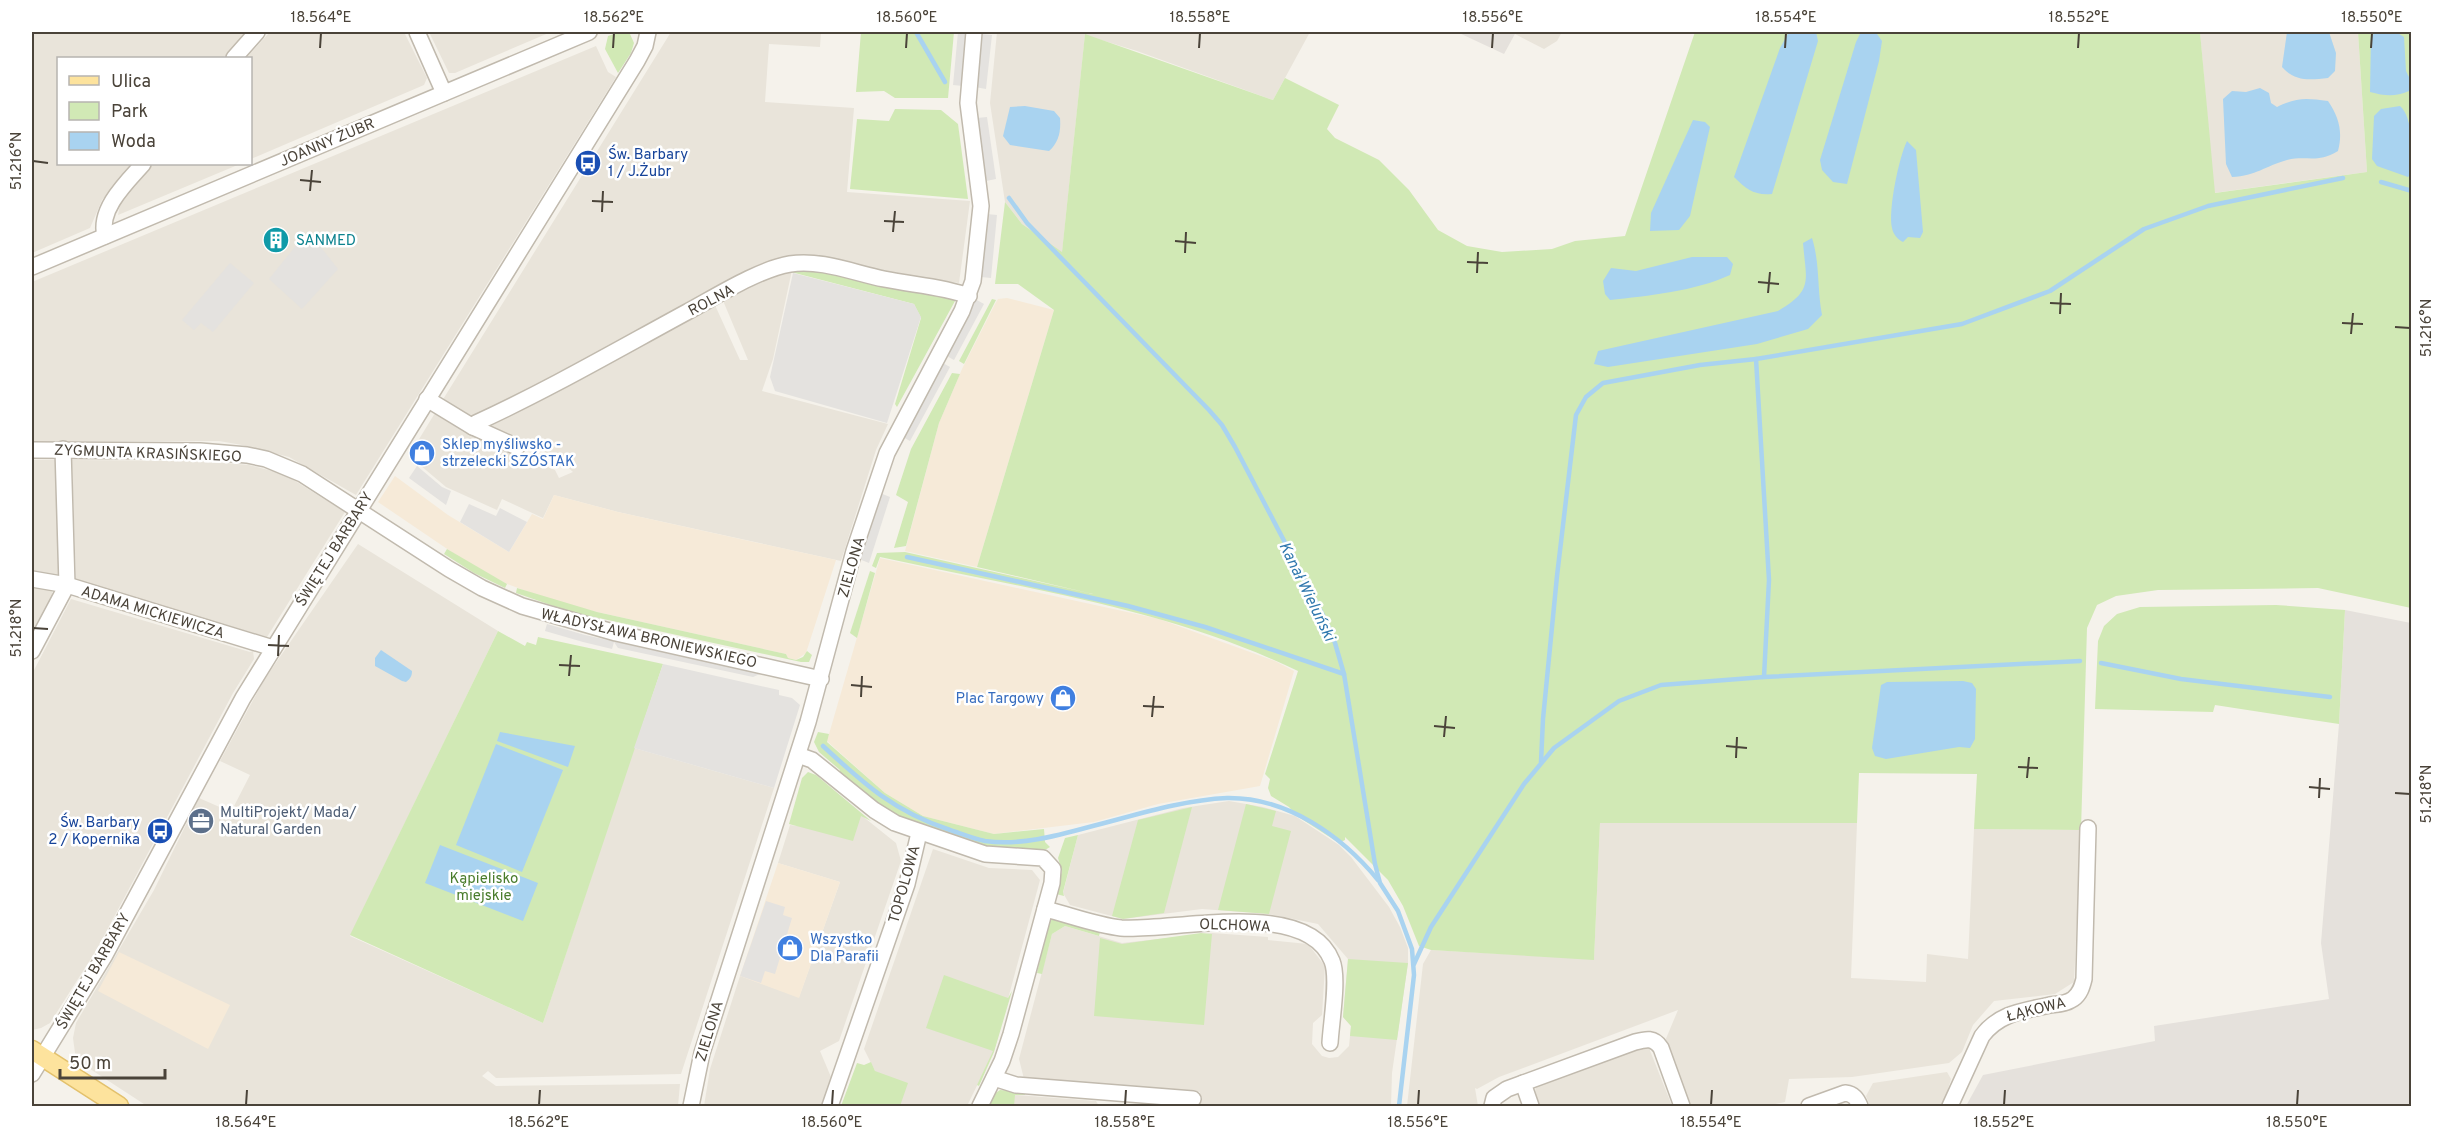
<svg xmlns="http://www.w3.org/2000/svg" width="2443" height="1138" font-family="Overpass,sans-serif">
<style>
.residential{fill:#e9e4da}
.commercial{fill:#f6ead8}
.industrial{fill:#e5e1dc}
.green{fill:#d1e9b5}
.parking{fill:#e4e2df}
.water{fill:#a9d3f0}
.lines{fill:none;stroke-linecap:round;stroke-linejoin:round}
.stream{stroke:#a9d3f0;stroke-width:4.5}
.minor-casing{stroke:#c1baae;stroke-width:18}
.major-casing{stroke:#e3c16c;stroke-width:21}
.minor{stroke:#fff;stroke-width:15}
.major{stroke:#fde39d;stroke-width:18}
.ticks{fill:none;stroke:#4a4339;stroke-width:2}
.labels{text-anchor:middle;stroke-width:5;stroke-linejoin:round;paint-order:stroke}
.street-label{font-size:15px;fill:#4a4339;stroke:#fff}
.transit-label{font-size:15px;fill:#164399;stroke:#fff;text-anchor:start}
.culture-label{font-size:15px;fill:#0d838f;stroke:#fff;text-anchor:start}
.shop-label{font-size:15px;fill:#366cbe;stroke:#fff;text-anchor:start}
.service-label{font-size:15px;fill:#4e5e75;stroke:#fff;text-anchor:start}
.park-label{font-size:15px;fill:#497c2b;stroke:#fff}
.water-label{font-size:16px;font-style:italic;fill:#3078ae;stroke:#fff}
.neatline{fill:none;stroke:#4a4339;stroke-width:2}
.ticks-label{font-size:15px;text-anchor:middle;fill:#4a4339}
</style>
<rect width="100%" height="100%" fill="#f5f2eb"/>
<!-- residential -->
<g class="residential">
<path d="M32,32H246L223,58H58V164H134L102,200L90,228L32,253Z"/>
<path d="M270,32H404L427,78L424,85L251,159L250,58H246Z"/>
<path d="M429,32H551L455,73H449Z"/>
<path d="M671,32H821L820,47L769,44L765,102L854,108L847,192L970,201L959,283L899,275L808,255L785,257L769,263L545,384L478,416L467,415L442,401Z"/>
<path d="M997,32H1310L1273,100L1137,51L1085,35L1062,253L1022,224L1005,202L990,103Z"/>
<path d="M1516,32H1562L1557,41L1544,49L1515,34Z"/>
<path d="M2200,32H2358L2367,172L2214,193Z"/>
<path d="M596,46L608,72L616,77L356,495L289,457L242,445L219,441H32V282Z"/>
<path d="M153,164H240L118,215L121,199Z"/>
<path d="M792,270L773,359L762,391L888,424L876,450L841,561L618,512L554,495L543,518L502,499L497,510L446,487L414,460L413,449L435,413L509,451L555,470L559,478L573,472L557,457L482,425L714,303L740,360H748L724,303L725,298L769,276Z"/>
<path d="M32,460H57L61,577L32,572Z"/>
<path d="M72,460L203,461L249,465L284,474L345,512L267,637L76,580Z"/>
<path d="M358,544L498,631L350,936L543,1023L634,748L774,788L681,1074L496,1078L488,1071L482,1076L496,1086L680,1084L678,1106H147L84,1065L75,1053L73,1038L76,1023L154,890L199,798L231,812L250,775L220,761L264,680Z"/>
<path d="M32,587L51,590L54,597L32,637Z"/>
<path d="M71,599L250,652L253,651L254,659L233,693L97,949L50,1023L41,1028L32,1030V674Z"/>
<path d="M1229,801L1263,807L1295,816L1339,845L1351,857L1389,907L1400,927L1408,948V963L1392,1073L1391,1106H1199L1200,1092L1024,1079L1019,1059L1052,934L1065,926L1122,943L1212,933L1268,937V940L1308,944L1325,966L1322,1015L1313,1023L1312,1044L1322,1056L1329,1058L1338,1057L1349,1046L1351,1026L1343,1017L1348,959L1318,924L1269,914L1202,909L1123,919L1070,905L1063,893L1078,835L1183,808Z"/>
<path d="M861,815L896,843L901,861L839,1041L820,1051L831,1077L822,1106H704L710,1069L740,976L799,997L840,882L778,863L790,825L798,826Z"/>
<path d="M1805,822L1857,823L1851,978L1926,982L1927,954L1968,959L1974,829L2081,830L2074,982L2055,994L1994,1001L1973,1025L1962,1052L1949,1063L1852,1077L1789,1079L1785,1102L1766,1106H1690L1665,1041L1678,1010L1499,1077L1477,1089L1475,1088L1478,1106H1407L1423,964L1431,950L1594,959L1600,823Z"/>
<path d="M933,849L989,868L1032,870L1040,880L994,1051L967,1106H841L875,1071L864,1049Z"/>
<path d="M1645,1046L1649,1048L1672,1106H1540L1535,1092L1536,1086Z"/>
<path d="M1947,1072L1951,1079L1943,1106H1870L1866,1096L1873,1083Z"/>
<path d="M1001,1094L1096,1101L1099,1106H995Z"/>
</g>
<!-- commercial -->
<g class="commercial">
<path d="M1007,298L1054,310L977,567L905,551L939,423L962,369L995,304L998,299Z"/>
<path d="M395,476L448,515L509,552L532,514L543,519L554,495L618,512L836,560L806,653L796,660L788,658L786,654L597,612L550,600L507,584L462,559L378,502Z"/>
<path d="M880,558L1159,619L1275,661L1294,671L1260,786L1158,804L1094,822L994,834L923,816L885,793L827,741Z"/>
<path d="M778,863L840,882L799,998L740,976Z"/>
<path d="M119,952L230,1005L208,1049L98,991Z"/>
</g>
<!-- industrial -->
<g class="industrial">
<path d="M1457,32H1516L1504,54Z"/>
<path d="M2345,610L2411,623V1106H1966L1983,1075L2155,1041L2154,1026L2329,999L2321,943L2339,724Z"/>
</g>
<!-- green -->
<g class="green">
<path d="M620,32L630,34L634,43L631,53L618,73L605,49L608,36Z"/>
<path d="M861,32H954L948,98H895L884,91L856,92Z"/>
<path d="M1695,32H2200L2215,193L2367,172L2358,32H2411V608L2318,588L2158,590L2116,596L2097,605L2087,628L2081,830L1974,829L1977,774L1859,773L1857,823H1600L1594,960L1431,950L1419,946L1403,906L1388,880L1345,837V840L1339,843L1297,816L1289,807L1271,796L1268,788L1270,779L1265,774L1298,671C1167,608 1021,588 880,557L876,568L872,566L877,553L905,552L1093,594L977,567L1054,310L1018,284H995L1005,202L1022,224L1062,252L1085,34L1273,100L1285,78L1339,105L1327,129L1335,138L1379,160L1409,190L1438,230L1467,246L1502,252L1552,249L1575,241L1625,236Z"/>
<path d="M895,109L941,110L958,124L968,199L850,189L857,119L889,121Z"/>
<path d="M792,270H811L951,296L955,301L897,407L895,404L921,318L914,304L791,272Z"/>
<path d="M992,299L996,300L964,364L959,361Z"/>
<path d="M952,373L960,374L939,423L906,546L894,548L908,502L896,495L911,449Z"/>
<path d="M447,549L507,584L505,588L474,573L444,554Z"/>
<path d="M870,571L875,573L857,638L850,633Z"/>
<path d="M517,588L597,612L786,654L788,658L796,660L803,657L807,651L812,655L809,662H801L571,612L516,593Z"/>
<path d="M2276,605L2345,610L2339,724L2215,705L2213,712L2095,709L2098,641L2104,626L2117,614L2140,607Z"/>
<path d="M498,631L525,646L527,642L536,645L538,637L663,664L543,1023L350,935Z"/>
<path d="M818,732L829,734L827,742L885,793L923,816L994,834L1044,829L1045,842L1050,847L1045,850L993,849L904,819L876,803L839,772L840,770L819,752L814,742Z"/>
<path d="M808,772L816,775L871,821L861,816L853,841L789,824L802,778Z"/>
<path d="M1246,804L1276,811L1272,826L1291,831L1269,914L1218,910Z"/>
<path d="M1192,807L1164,913L1123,919L1112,916L1138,820Z"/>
<path d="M1078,835L1063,892L1064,896L1056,894L1062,871L1058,858L1065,838Z"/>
<path d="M1057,918L1101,928L1099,936L1065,926L1052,934L1042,974L1037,973L1049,921Z"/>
<path d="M1201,933L1212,934L1204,1025L1094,1016L1100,938L1122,944Z"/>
<path d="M1348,959L1408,963L1397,1040L1350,1036L1351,1026L1343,1017Z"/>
<path d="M944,975L1008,998L1012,991L994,1052L979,1086L977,1085L993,1051L926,1028Z"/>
<path d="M871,1062L875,1071L908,1083L900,1106H841L857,1063L864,1065Z"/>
<path d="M1000,1090L1025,1092V1095H1015L1014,1106H988L994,1094Z"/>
</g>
<!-- parking -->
<g class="parking">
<path d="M958,32H968L963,86L953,85Z"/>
<path d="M981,34L992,35L986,89L975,87Z"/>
<path d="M987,117L996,179L986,181L977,118Z"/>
<path d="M987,214L997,215L991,278L981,277Z"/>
<path d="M312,236L338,269L302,309L269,279L303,237Z"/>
<path d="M230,263L254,283L213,332L201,323L194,330L182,320Z"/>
<path d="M793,273L914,304L921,317L887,423L775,391L770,377Z"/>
<path d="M975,299L984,304L954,360L945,355Z"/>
<path d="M941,362L950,367L910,441L901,436Z"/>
<path d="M417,466L442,487L451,491L446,505L409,478Z"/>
<path d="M880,493L890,497L869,563L859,559Z"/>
<path d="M469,504L496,516L500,508L527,522L509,552L460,522Z"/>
<path d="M547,624L585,635L760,674L753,677L618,648L614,642L612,649L583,642L545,631Z"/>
<path d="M663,664L779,690V695L792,698L800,705L774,788L634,748Z"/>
<path d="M766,901L785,907L783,915L792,918L775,974L765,971L761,983L740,976Z"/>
</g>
<!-- water -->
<g class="water">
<path d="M1789,32H1816L1818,41L1772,194C1755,196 1746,189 1734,177L1780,48Z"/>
<path d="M1861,32L1877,34L1882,41L1879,61L1847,184L1833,182L1822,170L1820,160L1856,42Z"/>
<path d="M2287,32H2329L2336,53L2335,71L2328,78C2310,80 2295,82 2282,67Z"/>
<path d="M2377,32H2396L2404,37L2406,71L2411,81L2409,91C2395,97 2385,96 2370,92L2371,36Z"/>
<path d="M2260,88L2269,93L2271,103L2277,107C2297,97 2306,98 2328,101C2339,117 2343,132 2338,151C2316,164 2308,155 2287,160C2265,166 2256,176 2232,177L2226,164L2223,99L2232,91L2246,92Z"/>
<path d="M1025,106L1054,111L1060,118C1061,131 1059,142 1049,151L1010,145L1003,136L1010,107Z"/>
<path d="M2400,106C2414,118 2412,156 2411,174L2408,177L2377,166L2372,159L2374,116L2381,109Z"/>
<path d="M1693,120L1705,122L1710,127L1690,216L1679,230L1650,231L1651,213Z"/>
<path d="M1907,141L1916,150L1923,232L1920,238L1908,237L1903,242C1898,240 1893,234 1892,228C1888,210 1899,157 1907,141Z"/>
<path d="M1812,238C1820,263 1817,289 1822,315L1808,329L1757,344L1608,367L1594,364L1598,351L1778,311C1814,290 1806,281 1803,243Z"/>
<path d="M1692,257H1727L1733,264L1730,275C1696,291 1647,296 1610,300L1605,294L1603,281L1611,268L1636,271Z"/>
<path d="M381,650L412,671C412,676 410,679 406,682L402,681L375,666V658Z"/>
<path d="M1963,681L1972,683L1976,689L1975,739L1970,748L1959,747L1886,759L1875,756L1872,748L1881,685L1887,682Z"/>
<path d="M500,732L575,746L568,767L497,741Z"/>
<path d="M496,744L563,770L522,872L456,845Z"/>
<path d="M440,845L538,883L523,921L425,883Z"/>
</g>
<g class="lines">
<!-- stream -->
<g class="stream">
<path d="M916,32L945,82"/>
<path d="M2381,182L2412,191"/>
<path d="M1009,198L1027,223L1209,410L1222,425L1235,447L1326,621L1335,643L1344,674L1375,864L1380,883L1398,911L1412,949L1414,975L1399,1106"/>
<path d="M907,557L1128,606L1205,627L1344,674"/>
<path d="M2101,663L2181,679L2330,697"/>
<path d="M1764,677L1769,580L1756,359L1962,324L2050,291L2144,229L2208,206L2343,178"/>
<path d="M823,746C865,785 895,812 950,830C962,834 974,839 985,841C1019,846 1056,836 1089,827C1133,816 1181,800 1227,798C1287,797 1342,836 1378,880"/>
<path d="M1541,762L1543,719L1557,576L1576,415L1586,397L1603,383L1700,365L1756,359"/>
<path d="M1414,964L1431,927L1524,784L1554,748L1619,701L1661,685L1764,677L2080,661"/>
</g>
<defs>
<g id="minor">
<path d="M417,32L444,93"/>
<path d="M234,58L257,32"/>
<path d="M105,236C98,209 127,182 143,164"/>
<path d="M32,267L589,32"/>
<path d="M427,399L473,427L517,447"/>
<path d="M473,427L476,423C548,390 617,350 687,312C715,297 759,269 790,264C821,259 854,273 884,279C913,285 941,286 969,296"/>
<path d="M32,450L200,451L247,455L266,459L302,474L449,569L482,588L522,606L616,633L821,679"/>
<path d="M32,579L67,585L273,648"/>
<path d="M32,651L67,585L63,449"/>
<path d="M798,755L812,760L874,810L895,823L985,854L1043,858L1053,869L1052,883L1011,1034L1002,1061L980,1106"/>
<path d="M1045,909C1070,915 1095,925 1121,928C1173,932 1307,897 1332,961C1339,978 1331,1023 1330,1043"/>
<path d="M32,1074L105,955L243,698L637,61L645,46L648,32"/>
<path d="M994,1078L1016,1085L1193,1099"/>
<path d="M1523,1083L1531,1106"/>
<path d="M691,1106L702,1053L808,722L854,551L887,453L962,311L973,281L981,206L968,103L974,32"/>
<path d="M830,1106L907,884L919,833"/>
<path d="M1492,1106L1494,1098L1507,1089L1635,1042C1646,1039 1654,1037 1661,1048L1682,1106"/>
<path d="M1809,1106L1845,1093C1854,1094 1857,1099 1860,1106"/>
<path d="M1950,1106L1982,1036C1999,1013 2023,1011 2050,1005C2058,1004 2066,1004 2073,999C2080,994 2082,987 2084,979L2088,828"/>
</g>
<path id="major" d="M32,1050L119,1106"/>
</defs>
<!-- minor casing -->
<use href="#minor" class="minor-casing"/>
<!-- major casing -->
<use href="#major" class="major-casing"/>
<!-- minor -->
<use href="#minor" class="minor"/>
<!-- major -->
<use href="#major" class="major"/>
</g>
<!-- ticks -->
<path class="ticks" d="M320,48L321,33M613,48L614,33M906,48L907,33M1199,48L1200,33M1492,48L1493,33M1785,48L1786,33M2078,48L2079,33M2371,48L2372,33M33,161L48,163M300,180L321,182M310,191L312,170M592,201L613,202M602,212L603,191M884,221L904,222M893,232L895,211M1175,241L1196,243M1185,253L1186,232M1467,262L1488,263M1477,273L1478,252M1758,282L1779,284M1768,293L1770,272M2050,303L2071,304M2060,314L2061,293M2342,323L2363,324M2395,327L2410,328M2351,334L2353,313M33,628L48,629M268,645L289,646M278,656L279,635M559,665L580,666M569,676L571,655M851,685L872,687M861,697L862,676M1143,706L1164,707M1152,717L1154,696M1434,726L1455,728M1444,737L1446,716M1726,746L1747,748M1736,758L1737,737M2018,767L2038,768M2027,778L2029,757M2309,787L2330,789M2395,793L2410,794M2319,798L2320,778M246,1105L247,1090M539,1105L540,1090M832,1105L833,1090M1125,1105L1126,1090M1418,1105L1419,1090M1711,1105L1712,1090M2004,1105L2005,1090M2297,1105L2298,1090"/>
<!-- icons -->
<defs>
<symbol id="bus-disc" viewBox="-11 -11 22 22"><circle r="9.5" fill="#1a4fb4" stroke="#fff"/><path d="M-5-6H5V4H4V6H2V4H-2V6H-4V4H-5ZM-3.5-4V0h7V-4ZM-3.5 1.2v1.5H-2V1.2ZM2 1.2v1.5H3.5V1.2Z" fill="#fff"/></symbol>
<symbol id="building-disc" viewBox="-11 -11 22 22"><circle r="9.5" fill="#0f9aa8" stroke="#fff"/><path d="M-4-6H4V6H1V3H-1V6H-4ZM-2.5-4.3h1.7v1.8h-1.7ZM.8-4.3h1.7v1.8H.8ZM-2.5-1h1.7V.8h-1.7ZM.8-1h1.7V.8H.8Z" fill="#fff"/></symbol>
<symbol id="shop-disc" viewBox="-11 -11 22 22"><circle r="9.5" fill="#3f7fe0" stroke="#fff"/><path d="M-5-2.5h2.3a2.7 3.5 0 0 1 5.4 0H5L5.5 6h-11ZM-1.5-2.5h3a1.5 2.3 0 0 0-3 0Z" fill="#fff"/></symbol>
<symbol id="office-disc" viewBox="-11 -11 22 22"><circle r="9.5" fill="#5c6f8a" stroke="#fff"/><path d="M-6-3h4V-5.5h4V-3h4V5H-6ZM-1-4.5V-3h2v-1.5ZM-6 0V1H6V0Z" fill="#fff"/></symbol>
</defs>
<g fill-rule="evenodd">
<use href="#bus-disc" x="573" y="148" width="30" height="30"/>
<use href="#building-disc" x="261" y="225" width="30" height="30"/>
<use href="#shop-disc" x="407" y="438" width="30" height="30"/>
<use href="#shop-disc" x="1048" y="683" width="30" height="30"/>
<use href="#office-disc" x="186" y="806" width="30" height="30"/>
<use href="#bus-disc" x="145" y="816" width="30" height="30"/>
<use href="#shop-disc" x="775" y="933" width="30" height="30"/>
</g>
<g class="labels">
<!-- street labels -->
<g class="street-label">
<text transform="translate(327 142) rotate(-23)" y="5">JOANNY ŻUBR</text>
<text transform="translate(711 300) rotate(-28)" y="5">ROLNA</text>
<text transform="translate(148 453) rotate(2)" y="5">ZYGMUNTA KRASIŃSKIEGO</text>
<text transform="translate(334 549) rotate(-58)" y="5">ŚWIĘTEJ BARBARY</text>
<text transform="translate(851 567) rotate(-74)" y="5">ZIELONA</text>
<text transform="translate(153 612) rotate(17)" y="5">ADAMA MICKIEWICZA</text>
<text transform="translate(649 638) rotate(13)" y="5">WŁADYSŁAWA BRONIEWSKIEGO</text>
<text transform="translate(904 884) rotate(-74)" y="5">TOPOLOWA</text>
<text transform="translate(1235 925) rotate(2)" y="5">OLCHOWA</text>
<text transform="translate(93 971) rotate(-60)" y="5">ŚWIĘTEJ BARBARY</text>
<text transform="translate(2036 1009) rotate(-14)" y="5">ŁĄKOWA</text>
<text transform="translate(709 1031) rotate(-73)" y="5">ZIELONA</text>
</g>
<!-- transit labels -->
<g class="transit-label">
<text x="608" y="159">Św. Barbary<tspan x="608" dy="17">1 / J.Żubr</tspan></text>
<text x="140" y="827" text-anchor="end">Św. Barbary<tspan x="140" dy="17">2 / Kopernika</tspan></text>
</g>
<!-- culture labels -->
<g class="culture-label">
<text x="296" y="245">SANMED</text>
</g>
<!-- shop labels -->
<g class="shop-label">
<text x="442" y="449">Sklep myśliwsko -<tspan x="442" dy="17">strzelecki SZÓSTAK</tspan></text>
<text x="1044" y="703" text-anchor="end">Plac Targowy</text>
<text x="810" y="944">Wszystko<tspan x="810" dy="17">Dla Parafii</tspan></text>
</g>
<!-- service labels -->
<g class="service-label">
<text x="220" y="817">MultiProjekt/ Mada/<tspan x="220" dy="17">Natural Garden</tspan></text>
</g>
<!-- park labels -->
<g class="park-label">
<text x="484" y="883">Kąpielisko<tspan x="484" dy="17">miejskie</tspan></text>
</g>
<!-- water labels -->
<g class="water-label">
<text transform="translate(1308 591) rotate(64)" y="6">Kanał Wieluński</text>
</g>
</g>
<!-- border -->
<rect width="2443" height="1138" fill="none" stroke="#ffffff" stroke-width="66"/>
<!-- legend -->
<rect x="57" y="57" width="195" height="108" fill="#ffffff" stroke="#b7b4b0" stroke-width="1.5"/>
<rect x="69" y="76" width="30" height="9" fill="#fde39d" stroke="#b7b4b0" stroke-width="1.5"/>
<text x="111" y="87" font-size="18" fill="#4a4339">Ulica</text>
<rect x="69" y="102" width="30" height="18" fill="#d1e9b5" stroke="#b7b4b0" stroke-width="1.5"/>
<text x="111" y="117" font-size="18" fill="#4a4339">Park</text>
<rect x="69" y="132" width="30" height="18" fill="#a9d3f0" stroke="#b7b4b0" stroke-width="1.5"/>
<text x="111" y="147" font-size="18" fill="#4a4339">Woda</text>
<!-- scale -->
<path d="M60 1069v9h105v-9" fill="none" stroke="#4a4339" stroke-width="3"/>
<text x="69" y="1069" font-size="18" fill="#4a4339" stroke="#ffffff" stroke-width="4.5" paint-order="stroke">50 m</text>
<rect x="33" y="33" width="2377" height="1072" class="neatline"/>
<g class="ticks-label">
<text x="321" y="22">18.564°E</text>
<text x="614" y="22">18.562°E</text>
<text x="907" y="22">18.560°E</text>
<text x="1200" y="22">18.558°E</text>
<text x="1493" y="22">18.556°E</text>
<text x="1786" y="22">18.554°E</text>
<text x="2079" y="22">18.552°E</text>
<text x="2372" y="22">18.550°E</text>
<text transform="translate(16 161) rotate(-90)" y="5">51.216°N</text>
<text transform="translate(2426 328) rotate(-90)" y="5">51.216°N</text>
<text transform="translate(16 628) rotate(-90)" y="5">51.218°N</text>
<text transform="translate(2426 794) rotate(-90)" y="5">51.218°N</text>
<text x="246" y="1127">18.564°E</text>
<text x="539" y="1127">18.562°E</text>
<text x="832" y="1127">18.560°E</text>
<text x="1125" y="1127">18.558°E</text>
<text x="1418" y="1127">18.556°E</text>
<text x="1711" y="1127">18.554°E</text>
<text x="2004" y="1127">18.552°E</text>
<text x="2297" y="1127">18.550°E</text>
</g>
</svg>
